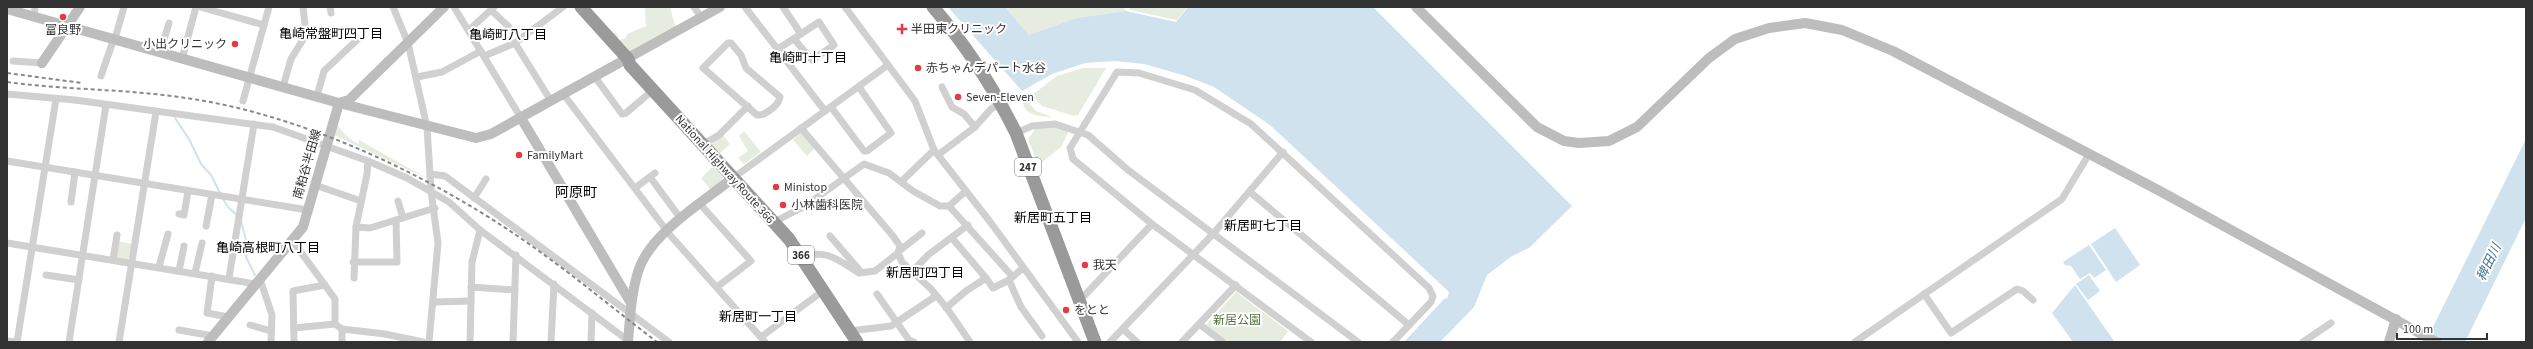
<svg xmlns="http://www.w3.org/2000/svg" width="2533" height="349" font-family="'Source Sans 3','Noto Sans JP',sans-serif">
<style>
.green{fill:#e6ecdf}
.water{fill:#cfe2ee}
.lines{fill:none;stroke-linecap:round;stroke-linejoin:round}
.stream{stroke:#cfe2ee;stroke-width:2}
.street{stroke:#d0d0d0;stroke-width:7}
.secondary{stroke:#bdbdbd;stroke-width:10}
.highway{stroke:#9a9a9a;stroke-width:13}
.rail{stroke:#888;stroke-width:2;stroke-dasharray:4 3;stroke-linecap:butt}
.poi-dot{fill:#e63946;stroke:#fff;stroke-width:1.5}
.labels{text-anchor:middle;stroke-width:4;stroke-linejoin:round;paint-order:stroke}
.shield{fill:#fff;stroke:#707070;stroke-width:1}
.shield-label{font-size:11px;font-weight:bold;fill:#333}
.poi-label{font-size:12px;fill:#333;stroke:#fff;text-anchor:start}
.street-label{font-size:12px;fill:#333;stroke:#fff}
.park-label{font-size:12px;fill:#56703f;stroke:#fff}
.neighbourhood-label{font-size:13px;fill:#000;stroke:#fff}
.water-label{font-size:13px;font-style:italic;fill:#3f7597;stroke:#fff}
.quarter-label{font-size:14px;fill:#000;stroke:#fff}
</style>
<rect width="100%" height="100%" fill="#fff"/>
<!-- green -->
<g class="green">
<path d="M645,7H670L676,29L628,54L610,36L616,32L619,40L626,38L627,34L646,26Z"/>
<path d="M1005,7H1124L1126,11L1076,18L1029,35Z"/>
<path d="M1129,7H1187L1177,20L1130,10Z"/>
<path d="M1083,68H1106L1078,115L1074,116L1042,106L1032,95L1057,76Z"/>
<path d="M1024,97L1036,111L1052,117C1039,117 1019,114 1024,97Z"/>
<path d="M337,125C344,133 348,139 359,144V140L428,179L334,135Z"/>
<path d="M1055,127L1066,130L1068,133L1061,147L1038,165L1028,139L1036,128Z"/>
<path d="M744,131L761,152L744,164L738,158L748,151L739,136Z"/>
<path d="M802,132L815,148L807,156L793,140Z"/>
<path d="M723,135L730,144L719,154L711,145Z"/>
<path d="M713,166L723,177L722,182L712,191L701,178Z"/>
<path d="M117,241L132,244L128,260L116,258Z"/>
<path d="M1236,292L1288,331L1280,342H1229L1206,325Z"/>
</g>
<!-- water -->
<g class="water">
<path d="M948,7H1005L1029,35L1076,18L1126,11L1176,22L1188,7H1373L1572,206L1529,248L1512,256L1487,275L1474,307L1440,342H1404L1445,298L1447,299L1449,292L1270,125L1214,87L1186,76L1144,64L1114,61L1085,63L1052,74L1022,91Z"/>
<path d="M2526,139V218L2465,342H2429L2431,331Z"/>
<path d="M2115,228L2140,265L2116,282L2091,244Z"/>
<path d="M2089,245L2106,270L2094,278L2090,273L2080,279L2071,266L2065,265L2063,262Z"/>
<path d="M2089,275L2100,291L2088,300L2076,284Z"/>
<path d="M2075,285L2114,341L2113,342H2073L2052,313Z"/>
</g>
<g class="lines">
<!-- stream -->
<g class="stream">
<path d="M175,118L189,139L201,164L211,175L220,193"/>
<path d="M223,199L228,207L237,215"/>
<path d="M241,221L248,247L246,257L255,275"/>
</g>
<!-- street -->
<g class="street">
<path d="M200,7L264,25"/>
<path d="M330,7L331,13"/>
<path d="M393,7L408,43L427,127L431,191L438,243L429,342"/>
<path d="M454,7L521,118"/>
<path d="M694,7L701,17"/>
<path d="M745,7L825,111"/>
<path d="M783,7L801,34"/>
<path d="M845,7L915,101L934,150L991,223L1078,342"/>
<path d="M491,10L509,27"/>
<path d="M34,17L35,7"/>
<path d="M469,30L494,7"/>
<path d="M114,42L124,7"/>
<path d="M515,43L551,101"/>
<path d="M728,43H731L741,55L746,68L780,97C779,105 765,116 757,115L703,68Z"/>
<path d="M778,49L819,22L834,45L812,60L794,39"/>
<path d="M160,53L169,23"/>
<path d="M484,56L515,43L563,7"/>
<path d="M182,59L196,7"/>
<path d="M13,61L42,63"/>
<path d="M101,76L113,41"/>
<path d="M417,77L442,72L481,51"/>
<path d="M595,77L622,114L626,113L653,90"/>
<path d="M283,87L291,59L304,38L305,24L303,7"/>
<path d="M942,87L952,107L964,114L975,127"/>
<path d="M7,94L75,100L273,127L368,161L407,178L449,202L480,230L630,342"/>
<path d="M564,95L670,235L765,342"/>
<path d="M317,96L324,71L358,39"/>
<path d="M243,101L269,7"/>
<path d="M831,107L864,151H867L891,133L859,87"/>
<path d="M801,128L893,236L900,246L898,253L902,262L931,289L946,307L970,342"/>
<path d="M1016,133L1032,126L1055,124L1088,135L1128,170L1358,342"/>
<path d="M702,145L719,135L748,106"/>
<path d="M938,155L975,127L991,109L1001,103"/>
<path d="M7,161L308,210"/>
<path d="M431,174L445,176L669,342"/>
<path d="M650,177L681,219"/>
<path d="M733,178L888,65"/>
<path d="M902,181L934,150"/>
<path d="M315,185L361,201"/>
<path d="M635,188L655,173"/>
<path d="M1250,192L1409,325"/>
<path d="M474,198L486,179"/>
<path d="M398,201L403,218"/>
<path d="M71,202L75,172"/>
<path d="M700,204L751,261L717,287"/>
<path d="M949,206L1012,276"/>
<path d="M179,214L184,215L188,191"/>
<path d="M774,222L805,206L864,164L889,173L913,191L940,206H949L966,191"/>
<path d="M206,226L212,195"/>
<path d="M356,227L370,228L435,208"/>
<path d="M830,236L861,272"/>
<path d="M952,238L986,278"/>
<path d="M292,240L335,299V324L342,329L385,334L423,342"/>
<path d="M7,243L256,284"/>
<path d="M899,251L922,233"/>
<path d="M803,258C825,247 841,262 859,273L875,271L898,253"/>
<path d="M113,260L117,235"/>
<path d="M353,262H397L396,220"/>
<path d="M159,267L168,234"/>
<path d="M1023,268L1009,280L1021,307L1042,336"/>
<path d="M179,271L184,246"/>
<path d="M912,272L928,255L968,225"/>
<path d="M195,273L202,243"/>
<path d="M46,275L79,280"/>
<path d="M212,276L207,313L228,317"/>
<path d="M229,278L254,124"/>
<path d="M354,278L356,227L367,174L368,161"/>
<path d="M260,279L272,315L271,342"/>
<path d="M471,287L515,290"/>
<path d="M877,294L909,340L914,342"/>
<path d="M1924,294L1951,333L2017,289L2023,291L2033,300"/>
<path d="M1078,298L1085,295L1152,224"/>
<path d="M434,302L471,301"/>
<path d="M946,308L966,291L986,278L993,288L1009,280"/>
<path d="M1199,324L1223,342"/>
<path d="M250,325L271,331"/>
<path d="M294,328L335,324"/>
<path d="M1123,329L1137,342"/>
<path d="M179,330L213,336"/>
<path d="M850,331L891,326L936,296"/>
<path d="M761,337L824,290"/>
<path d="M7,341L16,342"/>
<path d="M17,342L56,99"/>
<path d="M69,342L106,105"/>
<path d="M119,342L156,112"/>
<path d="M294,342L293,291L325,285"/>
<path d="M342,342V329"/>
<path d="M470,342L472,262L480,230"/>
<path d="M513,342L516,255"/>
<path d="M551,342L554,284"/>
<path d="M591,342L592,313"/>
<path d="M1110,342L1213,234L1283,152"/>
<path d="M1182,342L1236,285"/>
<path d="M1311,342L1152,224L1073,159L1070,148L1117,72L1139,73L1195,90L1251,124L1429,288L1433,296L1431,302L1393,342"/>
<path d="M1855,342L2062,199L2089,154"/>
<path d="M2303,342L2331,323"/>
</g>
<!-- secondary -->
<g class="secondary">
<path d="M1416,7L1537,127L1564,141L1579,143L1609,141L1637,127L1709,58L1735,39L1769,28L1805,23L1842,30L1893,51L2158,190L2436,342"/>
<path d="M7,9L339,103L476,138L491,134L720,7"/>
<path d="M42,63L80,7"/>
<path d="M521,118L631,303"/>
<path d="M208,342L303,227L339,103L349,100L444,7"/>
<path d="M628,342C630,319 631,294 638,272C649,234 703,202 733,178"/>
<path d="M2389,342L2396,319"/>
</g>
<!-- highway -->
<g class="highway">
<path d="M581,7L628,59L630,65L789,239L857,342"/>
<path d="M933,7C967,46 993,87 1016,133L1095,342"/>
</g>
<!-- rail -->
<g class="rail">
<path d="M7,73L82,83"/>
<path d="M7,82C66,90 127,89 186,98C299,114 423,172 516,235C565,268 610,306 657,342"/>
</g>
</g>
<!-- markers -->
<g class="poi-dot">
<circle cx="63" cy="17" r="4"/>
<path d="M900 23h4v4h4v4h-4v4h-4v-4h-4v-4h4z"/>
<circle cx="235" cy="44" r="4"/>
<circle cx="918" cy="68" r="4"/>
<circle cx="958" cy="97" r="4"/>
<circle cx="519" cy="155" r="4"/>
<circle cx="776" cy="187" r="4"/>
<circle cx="783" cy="205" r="4"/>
<circle cx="1085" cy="265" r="4"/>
<circle cx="1066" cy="310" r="4"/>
</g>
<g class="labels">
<!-- shield labels -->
<g class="shield">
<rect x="1015" y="158" width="26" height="18" rx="3"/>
<rect x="788" y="246" width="26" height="18" rx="3"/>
</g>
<g class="shield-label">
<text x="1028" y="171">247</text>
<text x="801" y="259">366</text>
</g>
<!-- poi labels -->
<g class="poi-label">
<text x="911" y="33">半田東クリニック</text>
<text x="63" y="34" text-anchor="middle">富良野</text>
<text x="227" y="48" text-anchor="end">小出クリニック</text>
<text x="926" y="72">赤ちゃんデパート水谷</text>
<text x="966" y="101">Seven-Eleven</text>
<text x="527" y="159">FamilyMart</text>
<text x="784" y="191">Ministop</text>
<text x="791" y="209">小林歯科医院</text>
<text x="1093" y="269">我天</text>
<text x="1074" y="314">をとと</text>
</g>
<!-- street labels -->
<g class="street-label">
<text transform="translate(307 164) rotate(-74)" y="4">南粕谷半田線</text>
<text transform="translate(725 169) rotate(48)" y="4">National Highway Route 366</text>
</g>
<!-- park labels -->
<g class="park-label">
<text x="1237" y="324">新居公園</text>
</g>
<!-- neighbourhood labels -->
<g class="neighbourhood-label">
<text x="331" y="38">亀崎常盤町四丁目</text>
<text x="508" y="39">亀崎町八丁目</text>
<text x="808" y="62">亀崎町十丁目</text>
<text x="1053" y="222">新居町五丁目</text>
<text x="1263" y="230">新居町七丁目</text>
<text x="268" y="252">亀崎高根町八丁目</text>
<text x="925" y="277">新居町四丁目</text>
<text x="758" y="321">新居町一丁目</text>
</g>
<!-- water labels -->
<g class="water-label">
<text transform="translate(2488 262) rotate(-64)" y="5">稗田川</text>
</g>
<!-- quarter labels -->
<g class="quarter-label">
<text x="576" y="197">阿原町</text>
</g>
</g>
<!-- border -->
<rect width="2533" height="349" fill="none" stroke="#333333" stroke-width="16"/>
<!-- scale -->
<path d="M2397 333v6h90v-6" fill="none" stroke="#333333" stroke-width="2"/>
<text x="2403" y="333" font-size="12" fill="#333333" stroke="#ffffff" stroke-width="3" paint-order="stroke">100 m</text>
</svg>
